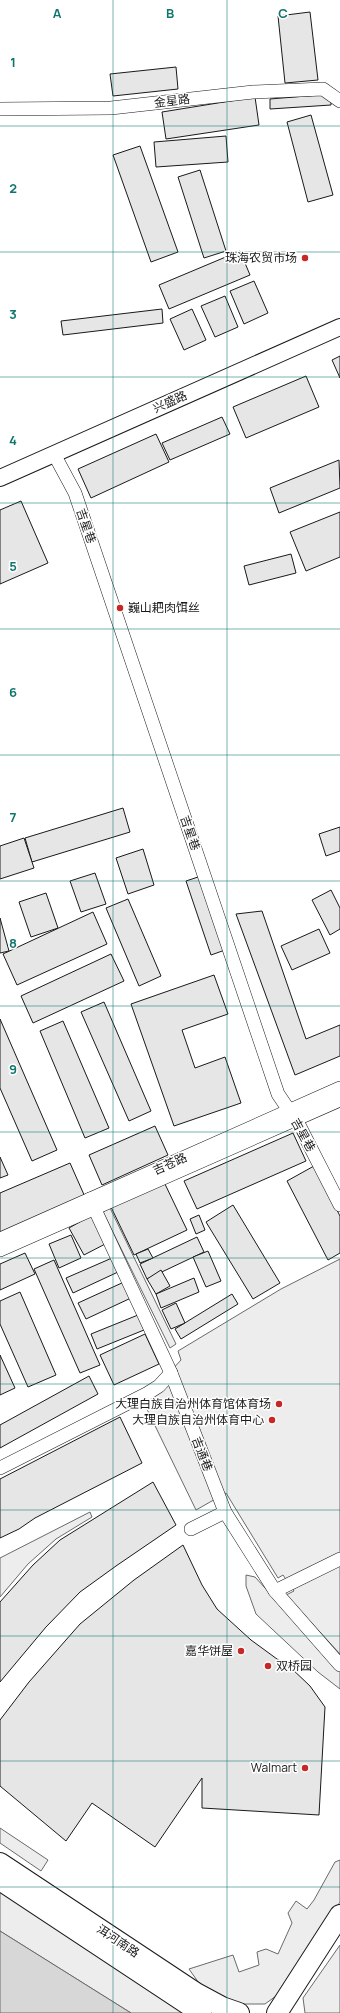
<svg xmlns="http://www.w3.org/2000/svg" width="340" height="2013" font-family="Manrope,'Noto Sans SC',sans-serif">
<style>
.built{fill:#ededed;stroke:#6a6a6a}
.water{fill:#d7d7d7;stroke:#6a6a6a}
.building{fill:#e6e6e6;stroke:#1a1a1a}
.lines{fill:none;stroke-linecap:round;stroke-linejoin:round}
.minor-casing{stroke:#1a1a1a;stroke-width:14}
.tertiary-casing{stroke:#1a1a1a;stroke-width:18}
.primary-casing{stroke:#1a1a1a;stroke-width:22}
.minor{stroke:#fff;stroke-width:13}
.tertiary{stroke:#fff;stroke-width:16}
.primary{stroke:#fff;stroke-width:20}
.grid{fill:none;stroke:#0f766e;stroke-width:1;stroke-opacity:0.55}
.poi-dot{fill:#c62828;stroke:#fff;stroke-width:1.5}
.labels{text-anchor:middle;stroke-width:3;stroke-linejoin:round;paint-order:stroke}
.street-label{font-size:12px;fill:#1a1a1a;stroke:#fff}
.poi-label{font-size:12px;fill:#1a1a1a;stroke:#fff;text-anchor:end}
.grid-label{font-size:13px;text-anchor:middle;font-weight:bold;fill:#0f766e;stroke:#fff;stroke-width:3;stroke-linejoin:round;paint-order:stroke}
</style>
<rect width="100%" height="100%" fill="#fff"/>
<!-- built -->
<g class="built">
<path d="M110,1208L176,1344L170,1348L103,1212Z"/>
<path d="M340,1259V1654L286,1595L294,1591L283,1575L278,1578L226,1493L196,1510L143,1401L181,1360L178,1351L281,1289Z"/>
<path d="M90,1512L92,1517L56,1539L28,1564L0,1597V1558Z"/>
<path d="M246,1575L255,1577L340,1670V1689L318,1672L256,1614L246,1586Z"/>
<path d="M0,1828L48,1860L41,1871L0,1843Z"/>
<path d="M340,1860V1902L287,1988L265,2004H239L201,1986L189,1969L233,1955L239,1972L259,1965L257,1952L266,1949L278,1954L292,1923L288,1913L296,1901L307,1909L314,1900L335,1862Z"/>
<path d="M0,1889L187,2013H131L0,1931Z"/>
<path d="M340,1945V2013H305L303,1998Z"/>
</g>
<!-- water -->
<path class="water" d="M0,1931L131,2013H0Z"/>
<!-- building -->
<g class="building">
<path d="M310,12L318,80L285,83L278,16Z"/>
<path d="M176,67L178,89L113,96L110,74Z"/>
<path d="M331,94V105L270,109V99Z"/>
<path d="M255,97L259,125L166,139L162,112Z"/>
<path d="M311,115L333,195L308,202L287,122Z"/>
<path d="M226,136L228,162L156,167L154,142Z"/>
<path d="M140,146L178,252L151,262L113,155Z"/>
<path d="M200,170L226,251L204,258L178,177Z"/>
<path d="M240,251L250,275L169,309L159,285Z"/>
<path d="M254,281L268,313L244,324L230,291Z"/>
<path d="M225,296L238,327L215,337L201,306Z"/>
<path d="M162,309L163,323L63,335L61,321Z"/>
<path d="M192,309L206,340L184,350L170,319Z"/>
<path d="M340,356V378L332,360Z"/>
<path d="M306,376L319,407L246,438L233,407Z"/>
<path d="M222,417L230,434L170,460L162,443Z"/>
<path d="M156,434L169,462L91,498L78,469Z"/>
<path d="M339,460L340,488L279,513L270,488Z"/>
<path d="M21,501L48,563L0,584V510Z"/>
<path d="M340,512V557L306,571L290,532Z"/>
<path d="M291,554L296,573L249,585L244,566Z"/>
<path d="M123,808L130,832L32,862L25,838Z"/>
<path d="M340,827V851L326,856L319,834Z"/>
<path d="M24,838L34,868L0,879V846Z"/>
<path d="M143,849L154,885L128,894L116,858Z"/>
<path d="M95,873L106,904L81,912L70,881Z"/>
<path d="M201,876L225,950L211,955L186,881Z"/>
<path d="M331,890L340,908V929L330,935L312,900Z"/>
<path d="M46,893L58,928L31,937L19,902Z"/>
<path d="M128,899L161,976L139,986L106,908Z"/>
<path d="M262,911L306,1039L340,1025V1056L295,1075L236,914Z"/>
<path d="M93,912L107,944L17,985L3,954Z"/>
<path d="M0,918L9,951L0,953Z"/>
<path d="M319,929L330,953L292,970L281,946Z"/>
<path d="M111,954L124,981L33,1023L21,996Z"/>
<path d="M214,975L228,1014L182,1030L195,1068L225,1057L241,1103L174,1126L131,1004Z"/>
<path d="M104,1002L151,1111L129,1121L81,1012Z"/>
<path d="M0,1019L57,1150L32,1161L0,1088Z"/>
<path d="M63,1021L109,1128L85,1138L40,1031Z"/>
<path d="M155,1126L168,1155L102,1185L89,1155Z"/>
<path d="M293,1133L306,1161L197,1209L184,1181Z"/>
<path d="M0,1157L8,1175L0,1178Z"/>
<path d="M70,1163L85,1197L0,1234V1193Z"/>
<path d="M314,1166L340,1216V1253L328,1260L287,1181Z"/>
<path d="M164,1182L187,1230L134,1255L111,1207Z"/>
<path d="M233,1205L280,1283L253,1299L206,1222Z"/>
<path d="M94,1214L109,1242L84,1255L69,1228Z"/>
<path d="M199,1215L205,1230L196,1234L190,1219Z"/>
<path d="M71,1235L81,1258L59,1268L49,1244Z"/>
<path d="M197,1237L204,1252L147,1279L140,1264Z"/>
<path d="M148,1249L153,1258L140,1263L136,1254Z"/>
<path d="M208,1251L221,1281L206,1287L193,1257Z"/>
<path d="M25,1253L35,1274L0,1290V1264Z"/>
<path d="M112,1258L118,1272L73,1293L66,1278Z"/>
<path d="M54,1260L100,1365L80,1373L34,1269Z"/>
<path d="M161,1270L170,1286L156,1294L147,1279Z"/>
<path d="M194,1278L199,1292L161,1308L156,1294Z"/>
<path d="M124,1282L131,1298L86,1319L78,1303Z"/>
<path d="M20,1292L56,1375L28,1387L0,1324V1301Z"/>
<path d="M232,1294L238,1304L181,1339L175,1329Z"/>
<path d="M176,1303L185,1323L171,1329L162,1310Z"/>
<path d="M138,1315L144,1330L97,1349L91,1334Z"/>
<path d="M145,1334L159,1364L114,1385L100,1355Z"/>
<path d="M0,1355L15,1388L0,1395Z"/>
<path d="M89,1376L98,1394L0,1448V1425Z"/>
<path d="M120,1417L142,1463L35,1518L19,1529L0,1538V1479Z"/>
<path d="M153,1482L176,1525L116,1566L80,1592L46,1627L0,1682V1602L33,1565L60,1540Z"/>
<path d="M183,1545L202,1585L217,1609L251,1640L277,1659L289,1666L310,1686L325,1707L319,1815L202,1808V1778L155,1847L92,1803L66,1841L0,1786V1720L29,1682L80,1624L134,1580Z"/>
</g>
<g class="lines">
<defs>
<g id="minor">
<path d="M0,109L111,108L253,92L323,89L340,101"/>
<path d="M54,454L75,493L278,1094L299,1125L340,1205"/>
<path d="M90,1199L171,1373L225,1512L275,1591L340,1665"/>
<path d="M0,1239L340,1088"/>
<path d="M0,1250L340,1100"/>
<path d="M0,1468L148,1393L159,1386L171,1373"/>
<path d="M191,1529L225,1512"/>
<path d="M275,1591L340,1559"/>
</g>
<path id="tertiary" d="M0,478L340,327"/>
<g id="primary">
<path d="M0,1863L196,1993L222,2007L239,2013"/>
<path d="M0,1880L201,2013"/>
<path d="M277,2013L340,1915"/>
</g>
</defs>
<!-- minor casing -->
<use href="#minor" class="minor-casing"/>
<!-- tertiary casing -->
<use href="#tertiary" class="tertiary-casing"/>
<!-- primary casing -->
<use href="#primary" class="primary-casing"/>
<!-- minor -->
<use href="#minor" class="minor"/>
<!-- tertiary -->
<use href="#tertiary" class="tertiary"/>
<!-- primary -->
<use href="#primary" class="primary"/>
</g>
<!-- grid -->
<path class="grid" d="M113,0V2013M227,0V2013M0,126H340M0,252H340M0,377H340M0,503H340M0,629H340M0,755H340M0,881H340M0,1006H340M0,1132H340M0,1258H340M0,1384H340M0,1510H340M0,1636H340M0,1761H340M0,1887H340"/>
<!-- markers -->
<g class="poi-dot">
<circle cx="305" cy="258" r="4"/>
<circle cx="120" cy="608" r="4"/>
<circle cx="279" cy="1404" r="4"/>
<circle cx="272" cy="1420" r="4"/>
<circle cx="241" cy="1651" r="4"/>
<circle cx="268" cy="1666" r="4"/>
<circle cx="305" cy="1768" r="4"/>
</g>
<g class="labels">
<!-- street labels -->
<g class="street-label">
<text transform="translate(172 101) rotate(-7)" y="4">金星路</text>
<text transform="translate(170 402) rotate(-24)" y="4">兴盛路</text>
<text transform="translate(86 526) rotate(71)" y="4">吉星巷</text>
<text transform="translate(190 833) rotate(71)" y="4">吉星巷</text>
<text transform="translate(303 1135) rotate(61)" y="4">吉星巷</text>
<text transform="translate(170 1164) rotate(-24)" y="4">吉苍路</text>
<text transform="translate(202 1454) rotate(69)" y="4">吉通巷</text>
<text transform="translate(118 1941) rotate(34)" y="4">洱河南路</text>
</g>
<!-- poi labels -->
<g class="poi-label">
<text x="297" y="262">珠海农贸市场</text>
<text x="128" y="612" text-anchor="start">巍山耙肉饵丝</text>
<text x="271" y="1408">大理白族自治州体育馆体育场</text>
<text x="264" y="1424">大理自族自治州体育中心</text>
<text x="233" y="1655">嘉华饼屋</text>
<text x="276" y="1670" text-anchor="start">双桥园</text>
<text x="297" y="1772">Walmart</text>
</g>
</g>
<g class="grid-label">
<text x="57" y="18">A</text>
<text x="170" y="18">B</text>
<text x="283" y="18">C</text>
<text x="13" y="67">1</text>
<text x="13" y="193">2</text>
<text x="13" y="319">3</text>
<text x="13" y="445">4</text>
<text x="13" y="571">5</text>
<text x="13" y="697">6</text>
<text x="13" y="822">7</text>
<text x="13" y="948">8</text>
<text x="13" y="1074">9</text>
</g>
</svg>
